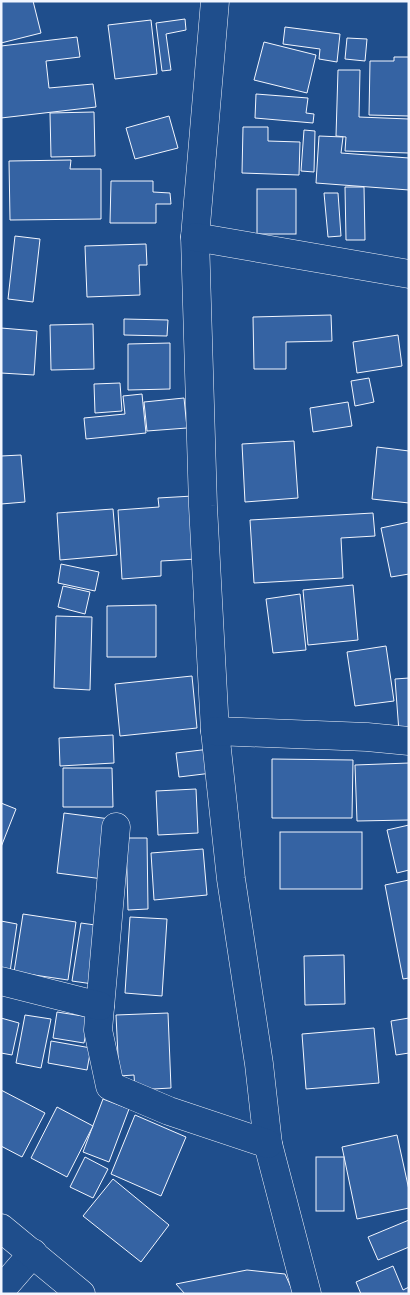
<svg xmlns="http://www.w3.org/2000/svg" width="410" height="1295" font-family="Figtree,sans-serif">
<style>
.building{fill:#3563a3;stroke:#f2f6ff}
.lines{fill:none;stroke-linecap:round;stroke-linejoin:round}
.minor-casing{stroke:#f2f6ff;stroke-width:29}
.highway-casing{stroke:#f2f6ff;stroke-width:29}
.minor{stroke:#1f4e8c;stroke-width:28}
.highway{stroke:#1f4e8c;stroke-width:28}
</style>
<rect width="100%" height="100%" fill="#1f4e8c"/>
<!-- building -->
<g class="building">
<path d="M1,1H33L41,33L1,43Z"/>
<path d="M185,19L186,30L166,34L171,70L162,71L156,23Z"/>
<path d="M151,20L157,74L115,79L108,25Z"/>
<path d="M285,27L340,34L337,62L319,59L320,49L283,44Z"/>
<path d="M77,37L80,57L46,61L49,88L93,84L96,107L1,118V46Z"/>
<path d="M347,38L367,39L365,61L345,59Z"/>
<path d="M264,42L316,55L307,93L254,80Z"/>
<path d="M394,57H409V116L369,115L370,61H394Z"/>
<path d="M338,70H360L359,117L409,119V153L345,151L346,137L336,136Z"/>
<path d="M256,94L308,98L306,113L314,114L313,123L255,118Z"/>
<path d="M94,112L95,156L51,157L50,113Z"/>
<path d="M169,116L178,148L135,159L126,128Z"/>
<path d="M243,127H268V141L300,142L299,175L242,173Z"/>
<path d="M304,130L315,131L314,172L301,171Z"/>
<path d="M319,136L343,137L341,153L409,158V190L316,183Z"/>
<path d="M71,160L70,169H101V219L10,220L9,161Z"/>
<path d="M111,181H153V192L170,193L171,204H156V223H110Z"/>
<path d="M345,187H364L365,240H346Z"/>
<rect x="257" y="189" width="39" height="45"/>
<path d="M324,193H338L341,236L328,237Z"/>
<path d="M15,236L40,239L33,302L8,299Z"/>
<path d="M146,244L147,265H139L140,295L87,297L85,246Z"/>
<path d="M331,315L332,341L286,342V369H254L253,317Z"/>
<path d="M124,319L168,320L167,336L124,335Z"/>
<path d="M93,324L94,369L51,370L50,325Z"/>
<path d="M1,328L37,331L34,375L1,373Z"/>
<path d="M398,335L402,366L357,373L353,342Z"/>
<path d="M170,343V389L128,390V344Z"/>
<path d="M369,378L374,402L355,406L351,381Z"/>
<path d="M120,383L122,411L95,413L94,384Z"/>
<path d="M142,394L146,433L86,439L84,418L125,414L123,396Z"/>
<path d="M184,398L187,428L147,431L144,402Z"/>
<path d="M348,402L352,426L313,432L310,408Z"/>
<path d="M294,441L298,498L245,502L242,444Z"/>
<path d="M377,447L409,451V503L372,499Z"/>
<path d="M21,455L25,502L1,504V456Z"/>
<path d="M193,496L197,559L161,561V576L122,579L118,510L159,507L158,498Z"/>
<path d="M113,509L117,555L60,560L57,513Z"/>
<path d="M373,513L375,536L341,538L343,578L254,583L250,520Z"/>
<path d="M409,522V574L391,577L381,528Z"/>
<path d="M61,564L99,572L95,591L58,583Z"/>
<path d="M353,585L358,640L308,645L303,590Z"/>
<path d="M63,586L90,592L85,614L58,607Z"/>
<path d="M300,594L306,650L273,653L266,599Z"/>
<path d="M156,605V657H107V606Z"/>
<path d="M56,616L92,617L90,690L54,688Z"/>
<path d="M386,646L394,701L355,706L347,652Z"/>
<path d="M192,676L197,728L120,736L115,684Z"/>
<path d="M409,678V732H399L395,679Z"/>
<path d="M113,735L114,763L60,766L59,738Z"/>
<path d="M210,749L212,773L179,777L176,753Z"/>
<path d="M272,759L353,760L352,818H272Z"/>
<path d="M409,763V820L357,821L355,765Z"/>
<path d="M63,768H112L113,807H63Z"/>
<path d="M196,789L198,833L158,835L156,791Z"/>
<path d="M1,803L16,809L1,847Z"/>
<path d="M64,813L110,819L103,879L57,873Z"/>
<path d="M409,825V870L397,873L387,830Z"/>
<rect x="280" y="832" width="82" height="57"/>
<path d="M126,838H147L148,909L128,910Z"/>
<path d="M203,849L207,895L154,900L151,853Z"/>
<path d="M409,880V978L403,979L385,885Z"/>
<path d="M23,914L76,922L68,980L14,972Z"/>
<path d="M130,917L167,919L162,996L125,993Z"/>
<path d="M1,921L17,924L10,972L1,971Z"/>
<path d="M81,923L102,926L93,984L72,981Z"/>
<path d="M344,955L345,1004L305,1005L304,956Z"/>
<path d="M57,1012L89,1017L84,1043L53,1038Z"/>
<path d="M168,1013L171,1088L135,1090L134,1075L119,1076L116,1015Z"/>
<path d="M25,1015L51,1019L41,1068L16,1063Z"/>
<path d="M1,1018L19,1023L12,1055L1,1053Z"/>
<path d="M409,1018V1053L396,1055L391,1021Z"/>
<path d="M374,1028L379,1083L306,1089L302,1034Z"/>
<path d="M51,1041L91,1048L87,1070L48,1063Z"/>
<path d="M1,1090L45,1113L22,1157L1,1146Z"/>
<path d="M103,1099L129,1109L109,1162L83,1152Z"/>
<path d="M57,1107L93,1126L67,1177L31,1158Z"/>
<path d="M135,1115L186,1137L161,1196L111,1174Z"/>
<path d="M397,1135L409,1190V1208L357,1219L342,1147Z"/>
<path d="M85,1157L108,1169L93,1198L70,1187Z"/>
<rect x="316" y="1157" width="28" height="54"/>
<path d="M113,1179L169,1225L141,1262L83,1216Z"/>
<path d="M409,1220V1247L378,1260L368,1237Z"/>
<path d="M393,1266L403,1290L409,1287V1294H361L356,1282Z"/>
<path d="M247,1270L285,1274L294,1294H185L176,1284Z"/>
</g>
<g class="lines">
<defs>
<g id="minor">
<path d="M215,1L195,237L203,506L215,731L231,879L259,1064L268,1144L307,1294"/>
<path d="M195,237L409,274"/>
<path d="M215,731L367,737L409,741"/>
<path d="M116,827L98,1030L110,1086L169,1111L268,1144"/>
<path d="M1,981L100,1006"/>
<path d="M1,1290L33,1253"/>
</g>
<path id="highway" d="M1,1228L81,1294"/>
</defs>
<!-- minor casing -->
<use href="#minor" class="minor-casing"/>
<!-- highway casing -->
<use href="#highway" class="highway-casing"/>
<!-- minor -->
<use href="#minor" class="minor"/>
<!-- highway -->
<use href="#highway" class="highway"/>
</g>
<!-- border -->
<rect width="410" height="1295" fill="none" stroke="#f2f6ff" stroke-width="5"/>
</svg>
